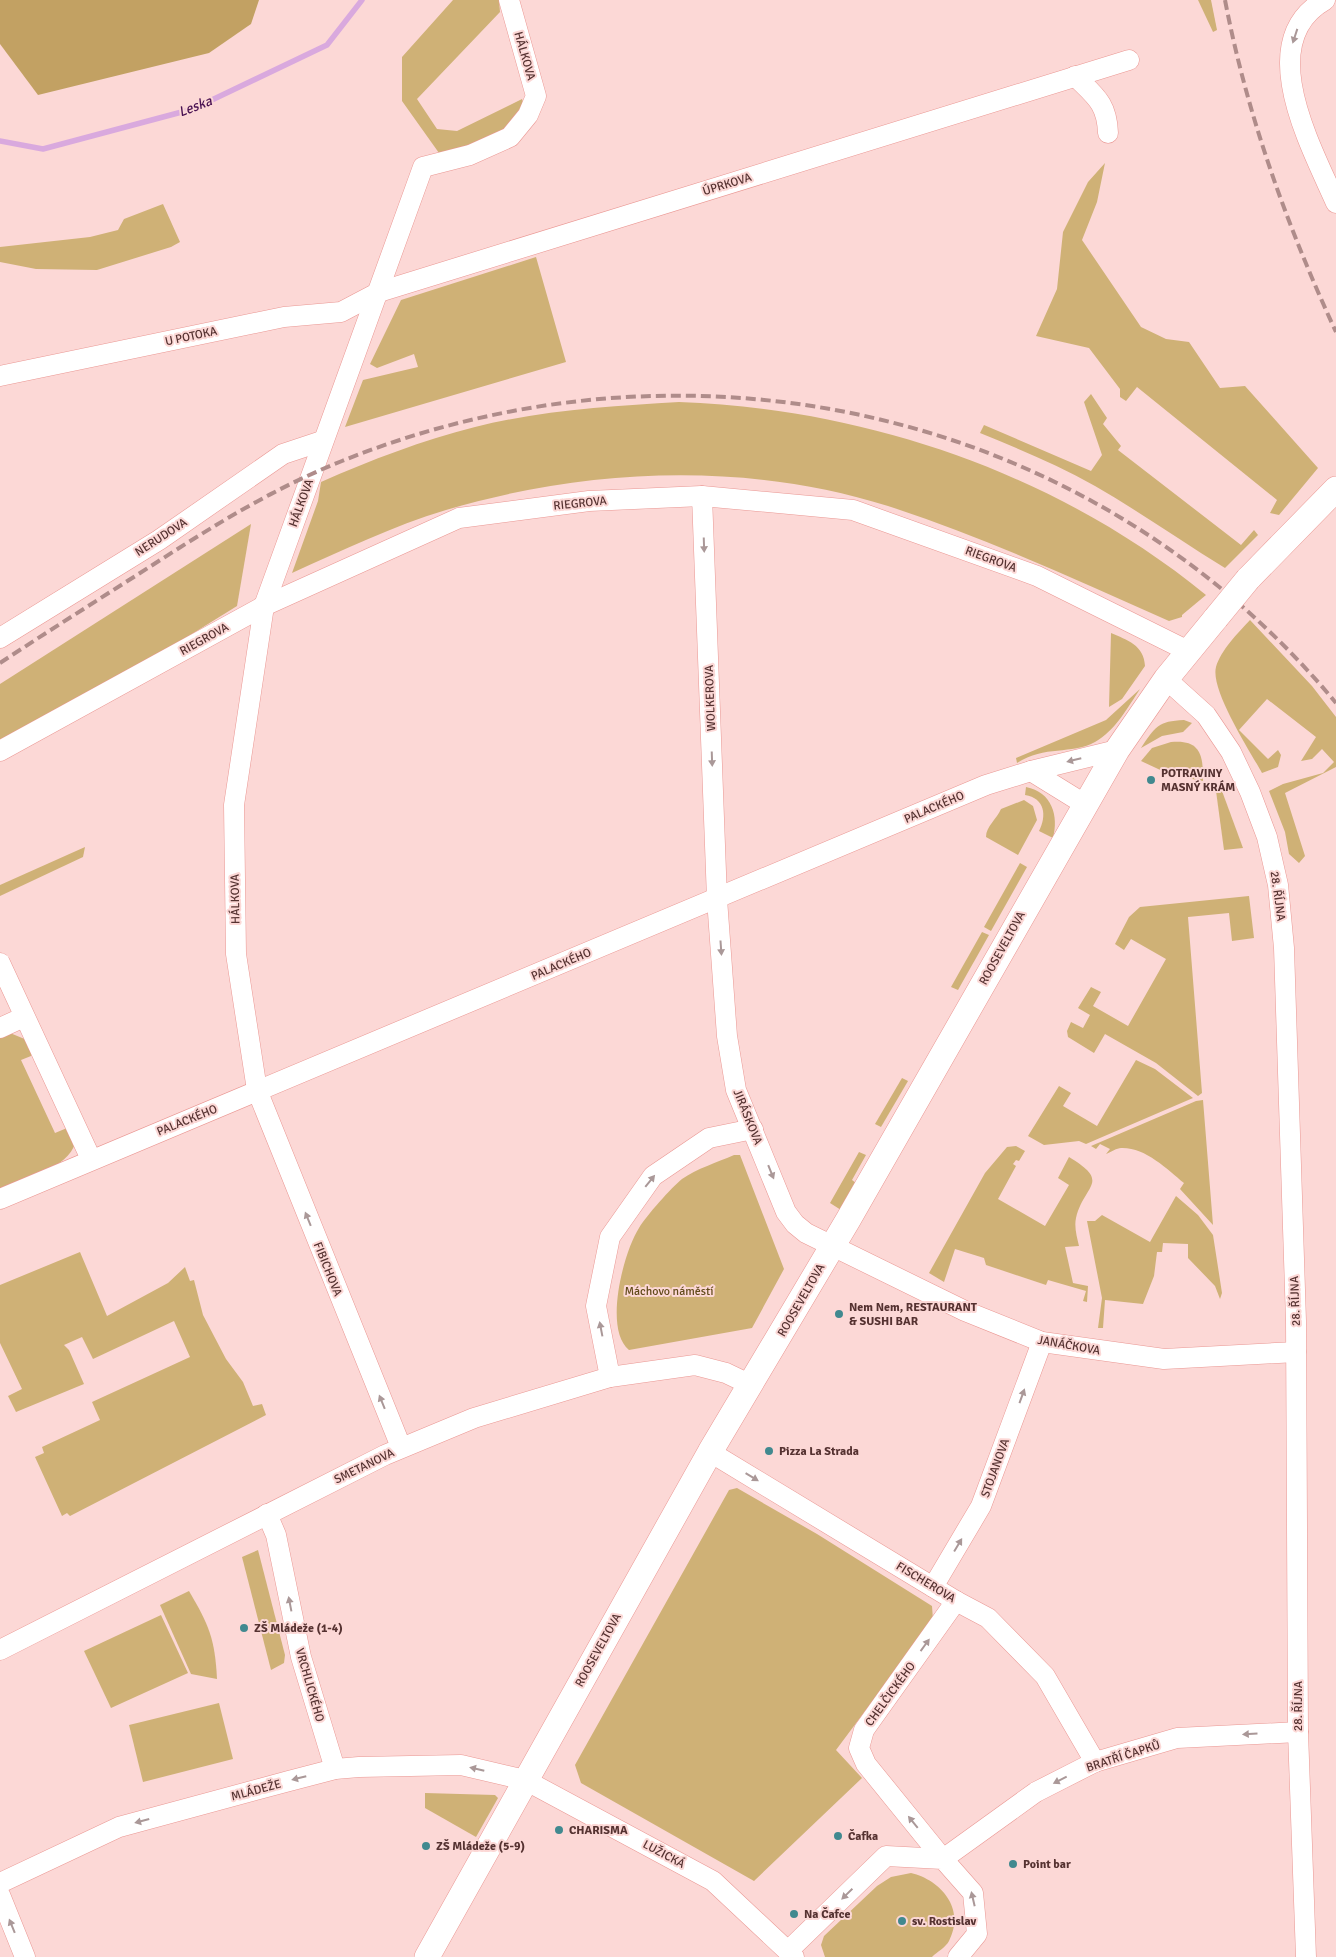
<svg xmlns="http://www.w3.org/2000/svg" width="1336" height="1957" font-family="Signika,sans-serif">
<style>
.green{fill:#cfb176}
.forest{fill:#c2a163}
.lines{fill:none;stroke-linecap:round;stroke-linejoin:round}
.stream{stroke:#d9a9de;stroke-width:5.5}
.minor-casing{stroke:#ea9793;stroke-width:21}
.major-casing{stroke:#ea9793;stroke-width:26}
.minor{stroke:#fff;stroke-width:20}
.major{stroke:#fff;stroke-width:25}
.rail{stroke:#af8c8a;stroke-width:4;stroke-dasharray:10 5;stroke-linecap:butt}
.major-bridge-casing{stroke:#ea9793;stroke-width:26;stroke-linecap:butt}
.major-bridge{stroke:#fff;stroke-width:25}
.oneway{fill:#aa9898}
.poi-dot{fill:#41898f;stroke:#fcd8d6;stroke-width:2}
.labels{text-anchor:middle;stroke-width:4;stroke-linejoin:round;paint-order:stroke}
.street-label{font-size:12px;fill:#553231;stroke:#fcd8d6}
.poi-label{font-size:12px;font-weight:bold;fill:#553231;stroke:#fcd8d6;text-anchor:start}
.park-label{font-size:12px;fill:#614a1a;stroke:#fcd8d6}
.water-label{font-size:14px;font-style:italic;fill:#491151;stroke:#fcd8d6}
</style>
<rect width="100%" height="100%" fill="#fcd8d6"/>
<!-- green -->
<g class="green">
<path d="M453,0H499L500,12L417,99L437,129L457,131L522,99L525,108L512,128L489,143L439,153L402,101V57Z"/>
<path d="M1198,0H1211L1217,30L1213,32Z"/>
<path d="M1105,163L1097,202L1082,240L1141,327L1166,339L1189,342L1220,388L1245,386L1318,468L1279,515L1270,513L1277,500L1137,387L1126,401L1120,397V389L1089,348L1036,336L1057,289L1063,232L1088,182Z"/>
<path d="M163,204L180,242L171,247L97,270L36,269L0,262V247L90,237L118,230L124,219Z"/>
<path d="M536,257L566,362L345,427L363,380L418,367L414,354L377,368L370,364L401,300Z"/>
<path d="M1091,394L1107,418L1103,424L1121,446L1118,450L1241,545L1254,530L1258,535L1225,568C1181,541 1140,512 1095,486C1058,465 1019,449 980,433L984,425L1091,471L1102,455L1084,402Z"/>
<path d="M679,402C868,409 1058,474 1206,595L1182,615V617L1169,621C1076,580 984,537 888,506C746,461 587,468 446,510C393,526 343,550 292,573L318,501L321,482C371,460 423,440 475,427C542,410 611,406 679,402Z"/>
<path d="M251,524L237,606L150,660L0,743V684Z"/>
<path d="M1250,620L1312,686L1336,717V767L1285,793L1305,856L1299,863L1289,854L1285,832L1269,791L1283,784L1323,773L1334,762L1322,749L1312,759L1301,761L1316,737L1267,699L1239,730L1268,759L1278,750L1281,755L1278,767L1262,773C1250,751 1210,690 1216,667C1221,650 1238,633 1250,620Z"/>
<path d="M1111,633C1127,640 1144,645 1145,666L1122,699L1109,707Z"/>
<path d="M1140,689C1128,707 1115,731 1095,742C1071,755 1045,745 1017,763L1016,758L1106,720Z"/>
<path d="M1184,720L1192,723L1183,732L1162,736L1141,748C1155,727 1158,721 1184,720Z"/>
<path d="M1171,742C1202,739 1203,757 1203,781L1171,775L1141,761L1152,748Z"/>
<path d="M1026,787C1052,792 1059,816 1053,838L1039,831C1047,816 1045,798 1025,795Z"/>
<path d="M1216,791H1222L1243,848L1224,850Z"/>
<path d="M1024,800L1033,806L1037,820L1018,855L986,837C986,826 997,819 1001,809Z"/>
<path d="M85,847L83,857L0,896V885Z"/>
<path d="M1020,863L1027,867L991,931L984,927Z"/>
<path d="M1249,896L1254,938L1232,941L1229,913L1188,917L1202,1093L1198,1096L1156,1063L1105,1034L1094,1053L1068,1037L1067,1031L1071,1022L1083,1028L1090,1015L1078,1008L1091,987L1101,992L1093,1006L1128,1026L1166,959L1131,939L1124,950L1115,944L1129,917L1140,907Z"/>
<path d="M982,932L989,935L958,990L951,987Z"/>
<path d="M10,1033L27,1040L34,1050L31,1056L21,1060L55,1133L67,1128L75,1143C69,1168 22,1180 0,1189V1038Z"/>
<path d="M1136,1060L1155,1069L1193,1098L1086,1144L1079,1141L1044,1145L1028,1136L1059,1086L1071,1093L1063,1106L1097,1126Z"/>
<path d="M902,1078L908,1081L881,1127L875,1124Z"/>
<path d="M1203,1100L1213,1225L1180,1189L1184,1183C1167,1169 1145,1147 1121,1148C1117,1148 1111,1152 1106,1154L1110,1149L1100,1144L1096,1149L1091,1146L1196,1101Z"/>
<path d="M1016,1146L1025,1151L1019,1161L1016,1160L1013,1164L1016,1166L998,1199L1045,1226L1069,1185L1058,1178L1069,1157C1112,1183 1084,1184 1076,1218C1074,1227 1077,1237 1079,1246L1065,1247L1073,1283L1088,1286L1087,1302L1083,1301L1086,1291L1048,1280L1046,1285L986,1265L984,1258L955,1249L944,1282L929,1273L985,1173L1007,1147Z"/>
<path d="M859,1152L866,1155L852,1180L856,1183L841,1210L830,1203Z"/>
<path d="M734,1155H740L784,1269L752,1328L629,1350C603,1329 624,1251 639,1228C646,1216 672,1187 682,1179C696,1169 718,1162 734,1155Z"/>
<path d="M1176,1196L1198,1215L1213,1235L1222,1293L1220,1299L1215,1286L1188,1258V1244L1163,1243L1162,1252H1157L1154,1276L1143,1304L1105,1300L1103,1328H1098L1102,1298L1087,1221H1095L1102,1215L1150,1242Z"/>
<path d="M80,1252L107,1316L168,1283L185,1267L190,1281L194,1280L203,1315L226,1359L243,1382L253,1406L262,1404L266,1415L70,1516L67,1513L62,1516L35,1457L44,1453L42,1447L100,1420L92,1402L190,1357L174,1321L93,1359L82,1337L64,1345L69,1350L84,1384L16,1412L8,1396L22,1389L0,1343V1285Z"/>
<path d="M737,1488L817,1534L932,1606L933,1620L836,1750L862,1778L754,1881L581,1783L575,1765L729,1490Z"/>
<path d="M258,1550L285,1655L284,1663L271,1670L242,1557Z"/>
<path d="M189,1591C209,1625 215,1639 217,1679L191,1674L160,1605Z"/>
<path d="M161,1615L188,1673L111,1708L84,1651Z"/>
<path d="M219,1703L233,1759L143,1782L129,1725Z"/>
<path d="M425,1793L495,1795L498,1798L476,1837L425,1808Z"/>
<path d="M911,1873C941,1880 966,1909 949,1941C946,1947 937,1952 932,1957H825L821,1945L824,1936L877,1886L891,1877Z"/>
</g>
<!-- forest -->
<path class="forest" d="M0,0H259L251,24L209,53L38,95L0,44Z"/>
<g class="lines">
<!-- stream -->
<path class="stream" d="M0,141L43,149L193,109L327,45L362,0"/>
<defs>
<g id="minor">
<path d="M1325,0C1252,41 1312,148 1336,203"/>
<path d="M1075,76C1095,96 1107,103 1108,133"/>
<path d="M0,376L284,317L341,312L379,292L1129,60"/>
<path d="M702,496L717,899L727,1036L736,1090L786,1212L795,1224L806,1233L965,1311L1042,1342L1164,1359L1296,1352"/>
<path d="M0,638L159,540L283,454L322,441"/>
<path d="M1166,679L1206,715L1231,752L1250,792L1267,837L1278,885L1284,948L1296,1321L1298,1732L1306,1957"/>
<path d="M0,751L264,606L459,518L589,501L702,496L853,510L1037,576L1188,651"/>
<path d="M1031,771L1086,805"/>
<path d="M0,963L91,1159"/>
<path d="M0,1028L24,1017"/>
<path d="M0,1199L986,785L1031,771L1117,750"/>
<path d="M610,1377L596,1306L610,1237L653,1176L709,1138L753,1129"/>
<path d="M401,1447L257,1090L236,954L234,805L264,606L423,167L470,155L510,137L528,115L536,96L509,0"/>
<path d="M710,1452L956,1601L988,1618L1045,1676L1095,1762"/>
<path d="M267,1514L276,1535L301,1657L335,1769"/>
<path d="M933,1587L981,1506L1042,1342"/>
<path d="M956,1601L864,1730L859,1748L866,1764L943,1859L1036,1792L1095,1762L1177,1738L1298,1732"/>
<path d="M0,1650L385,1455L474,1418L610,1377L695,1365L726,1373L751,1385"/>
<path d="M0,1883L119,1827L289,1781L335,1769L359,1767L461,1765L525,1780L713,1881L794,1957"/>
<path d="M0,1895L25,1957"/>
<path d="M788,1951L886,1856L943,1859L973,1893L977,1934L958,1957"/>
</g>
<g id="major">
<path d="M1248,579L1336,489"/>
<path d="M427,1957L710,1452L848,1220L1117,750L1166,679L1216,618"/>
</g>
</defs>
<!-- minor casing -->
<use href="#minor" class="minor-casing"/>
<!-- major casing -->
<use href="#major" class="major-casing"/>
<!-- minor -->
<use href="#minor" class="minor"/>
<!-- major -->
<use href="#major" class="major"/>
<!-- rail -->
<g class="rail">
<path d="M1225,0C1247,115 1287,226 1336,332"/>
<path d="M0,663C50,630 101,598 151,566C213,526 274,488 342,461C692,320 1093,410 1336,703"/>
</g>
<defs>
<path id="major-bridge" d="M1216,618L1248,579"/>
</defs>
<!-- major-bridge casing -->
<use href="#major-bridge" class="major-bridge-casing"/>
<!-- major-bridge -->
<use href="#major-bridge" class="major-bridge"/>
</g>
<!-- one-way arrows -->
<defs><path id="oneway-solid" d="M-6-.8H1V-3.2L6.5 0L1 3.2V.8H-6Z" transform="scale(1.25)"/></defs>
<g class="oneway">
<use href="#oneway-solid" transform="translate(1295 36) rotate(108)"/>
<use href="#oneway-solid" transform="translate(704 545) rotate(88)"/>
<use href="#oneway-solid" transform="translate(712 759) rotate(88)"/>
<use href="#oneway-solid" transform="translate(1074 760) rotate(166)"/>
<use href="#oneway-solid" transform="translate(721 948) rotate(86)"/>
<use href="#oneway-solid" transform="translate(771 1172) rotate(68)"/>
<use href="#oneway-solid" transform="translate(650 1181) rotate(-51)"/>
<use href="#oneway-solid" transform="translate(308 1219) rotate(-112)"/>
<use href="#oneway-solid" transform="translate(601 1329) rotate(-101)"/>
<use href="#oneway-solid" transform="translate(1022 1396) rotate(-70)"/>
<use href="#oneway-solid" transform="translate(382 1402) rotate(-112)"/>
<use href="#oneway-solid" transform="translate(752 1477) rotate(31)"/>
<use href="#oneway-solid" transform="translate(958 1545) rotate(-59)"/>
<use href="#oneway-solid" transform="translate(290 1604) rotate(-101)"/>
<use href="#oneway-solid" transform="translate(925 1645) rotate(-54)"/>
<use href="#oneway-solid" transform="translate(1250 1734) rotate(177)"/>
<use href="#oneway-solid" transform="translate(477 1769) rotate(-167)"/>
<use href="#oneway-solid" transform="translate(299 1778) rotate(166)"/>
<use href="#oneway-solid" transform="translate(1060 1780) rotate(153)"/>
<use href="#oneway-solid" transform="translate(142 1821) rotate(165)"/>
<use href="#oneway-solid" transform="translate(913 1822) rotate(-129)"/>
<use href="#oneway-solid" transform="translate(847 1894) rotate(136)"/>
<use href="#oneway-solid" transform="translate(973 1899) rotate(-103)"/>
<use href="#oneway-solid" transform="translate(12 1926) rotate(-112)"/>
</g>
<!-- markers -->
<g class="poi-dot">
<circle cx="1151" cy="780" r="5"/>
<circle cx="839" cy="1314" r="5"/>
<circle cx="769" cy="1451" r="5"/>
<circle cx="244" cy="1628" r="5"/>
<circle cx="559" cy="1830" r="5"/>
<circle cx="838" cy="1836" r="5"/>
<circle cx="426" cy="1846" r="5"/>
<circle cx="1013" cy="1864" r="5"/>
<circle cx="794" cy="1914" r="5"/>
<circle cx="902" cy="1921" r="5"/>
</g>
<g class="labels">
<!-- street labels -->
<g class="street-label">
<text transform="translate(525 56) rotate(74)" y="4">HÁLKOVA</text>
<text transform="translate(727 184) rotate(-17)" y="4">ÚPRKOVA</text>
<text transform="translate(191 336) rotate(-12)" y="4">U POTOKA</text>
<text transform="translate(301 503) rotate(-70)" y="4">HÁLKOVA</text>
<text transform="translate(580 503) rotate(-6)" y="4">RIEGROVA</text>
<text transform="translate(161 537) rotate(-33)" y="4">NERUDOVA</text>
<text transform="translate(991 559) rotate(20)" y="4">RIEGROVA</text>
<text transform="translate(204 639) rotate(-29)" y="4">RIEGROVA</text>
<text transform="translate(710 698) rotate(-92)" y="4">WOLKEROVA</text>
<text transform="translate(934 807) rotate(-23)" y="4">PALACKÉHO</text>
<text transform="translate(1278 896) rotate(82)" y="4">28. ŘÍJNA</text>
<text transform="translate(235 899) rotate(-91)" y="4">HÁLKOVA</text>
<text transform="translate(1002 948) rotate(-61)" y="4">ROOSEVELTOVA</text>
<text transform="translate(561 964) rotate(-23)" y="4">PALACKÉHO</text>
<text transform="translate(748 1117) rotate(68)" y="4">JIRÁSKOVA</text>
<text transform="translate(187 1120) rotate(-22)" y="4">PALACKÉHO</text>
<text transform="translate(328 1269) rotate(68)" y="4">FIBICHOVA</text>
<text transform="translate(801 1300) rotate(-60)" y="4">ROOSEVELTOVA</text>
<text transform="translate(1295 1301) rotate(-92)" y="4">28. ŘÍJNA</text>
<text transform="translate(1069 1345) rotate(10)" y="4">JANÁČKOVA</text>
<text transform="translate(364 1466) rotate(-26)" y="4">SMETANOVA</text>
<text transform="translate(995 1468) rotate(-70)" y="4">STOJANOVA</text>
<text transform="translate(926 1582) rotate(31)" y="4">FISCHEROVA</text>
<text transform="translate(598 1650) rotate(-61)" y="4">ROOSEVELTOVA</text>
<text transform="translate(310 1685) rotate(74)" y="4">VRCHLICKÉHO</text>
<text transform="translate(890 1694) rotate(-54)" y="4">CHELČICKÉHO</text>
<text transform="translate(1298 1706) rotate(-90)" y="4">28. ŘÍJNA</text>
<text transform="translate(1123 1756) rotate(-18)" y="4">BRATŘÍ ČAPKŮ</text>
<text transform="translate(256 1790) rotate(-15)" y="4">MLÁDEŽE</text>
<text transform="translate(664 1854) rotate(28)" y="4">LUŽICKÁ</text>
</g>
<!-- poi labels -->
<g class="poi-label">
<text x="1161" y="777">POTRAVINY<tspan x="1161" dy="14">MASNÝ KRÁM</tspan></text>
<text x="849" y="1311">Nem Nem, RESTAURANT<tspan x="849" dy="14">&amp; SUSHI BAR</tspan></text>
<text x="779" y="1455">Pizza La Strada</text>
<text x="254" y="1632">ZŠ Mládeže (1-4)</text>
<text x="569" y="1834">CHARISMA</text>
<text x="848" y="1840">Čafka</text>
<text x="436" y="1850">ZŠ Mládeže (5-9)</text>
<text x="1023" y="1868">Point bar</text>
<text x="804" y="1918">Na Čafce</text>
<text x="912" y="1925">sv. Rostislav</text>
</g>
<!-- park labels -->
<g class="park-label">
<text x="669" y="1295">Máchovo náměstí</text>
</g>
<!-- water labels -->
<g class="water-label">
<text transform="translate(195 106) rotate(-21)" y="5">Leska</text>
</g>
</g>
</svg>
